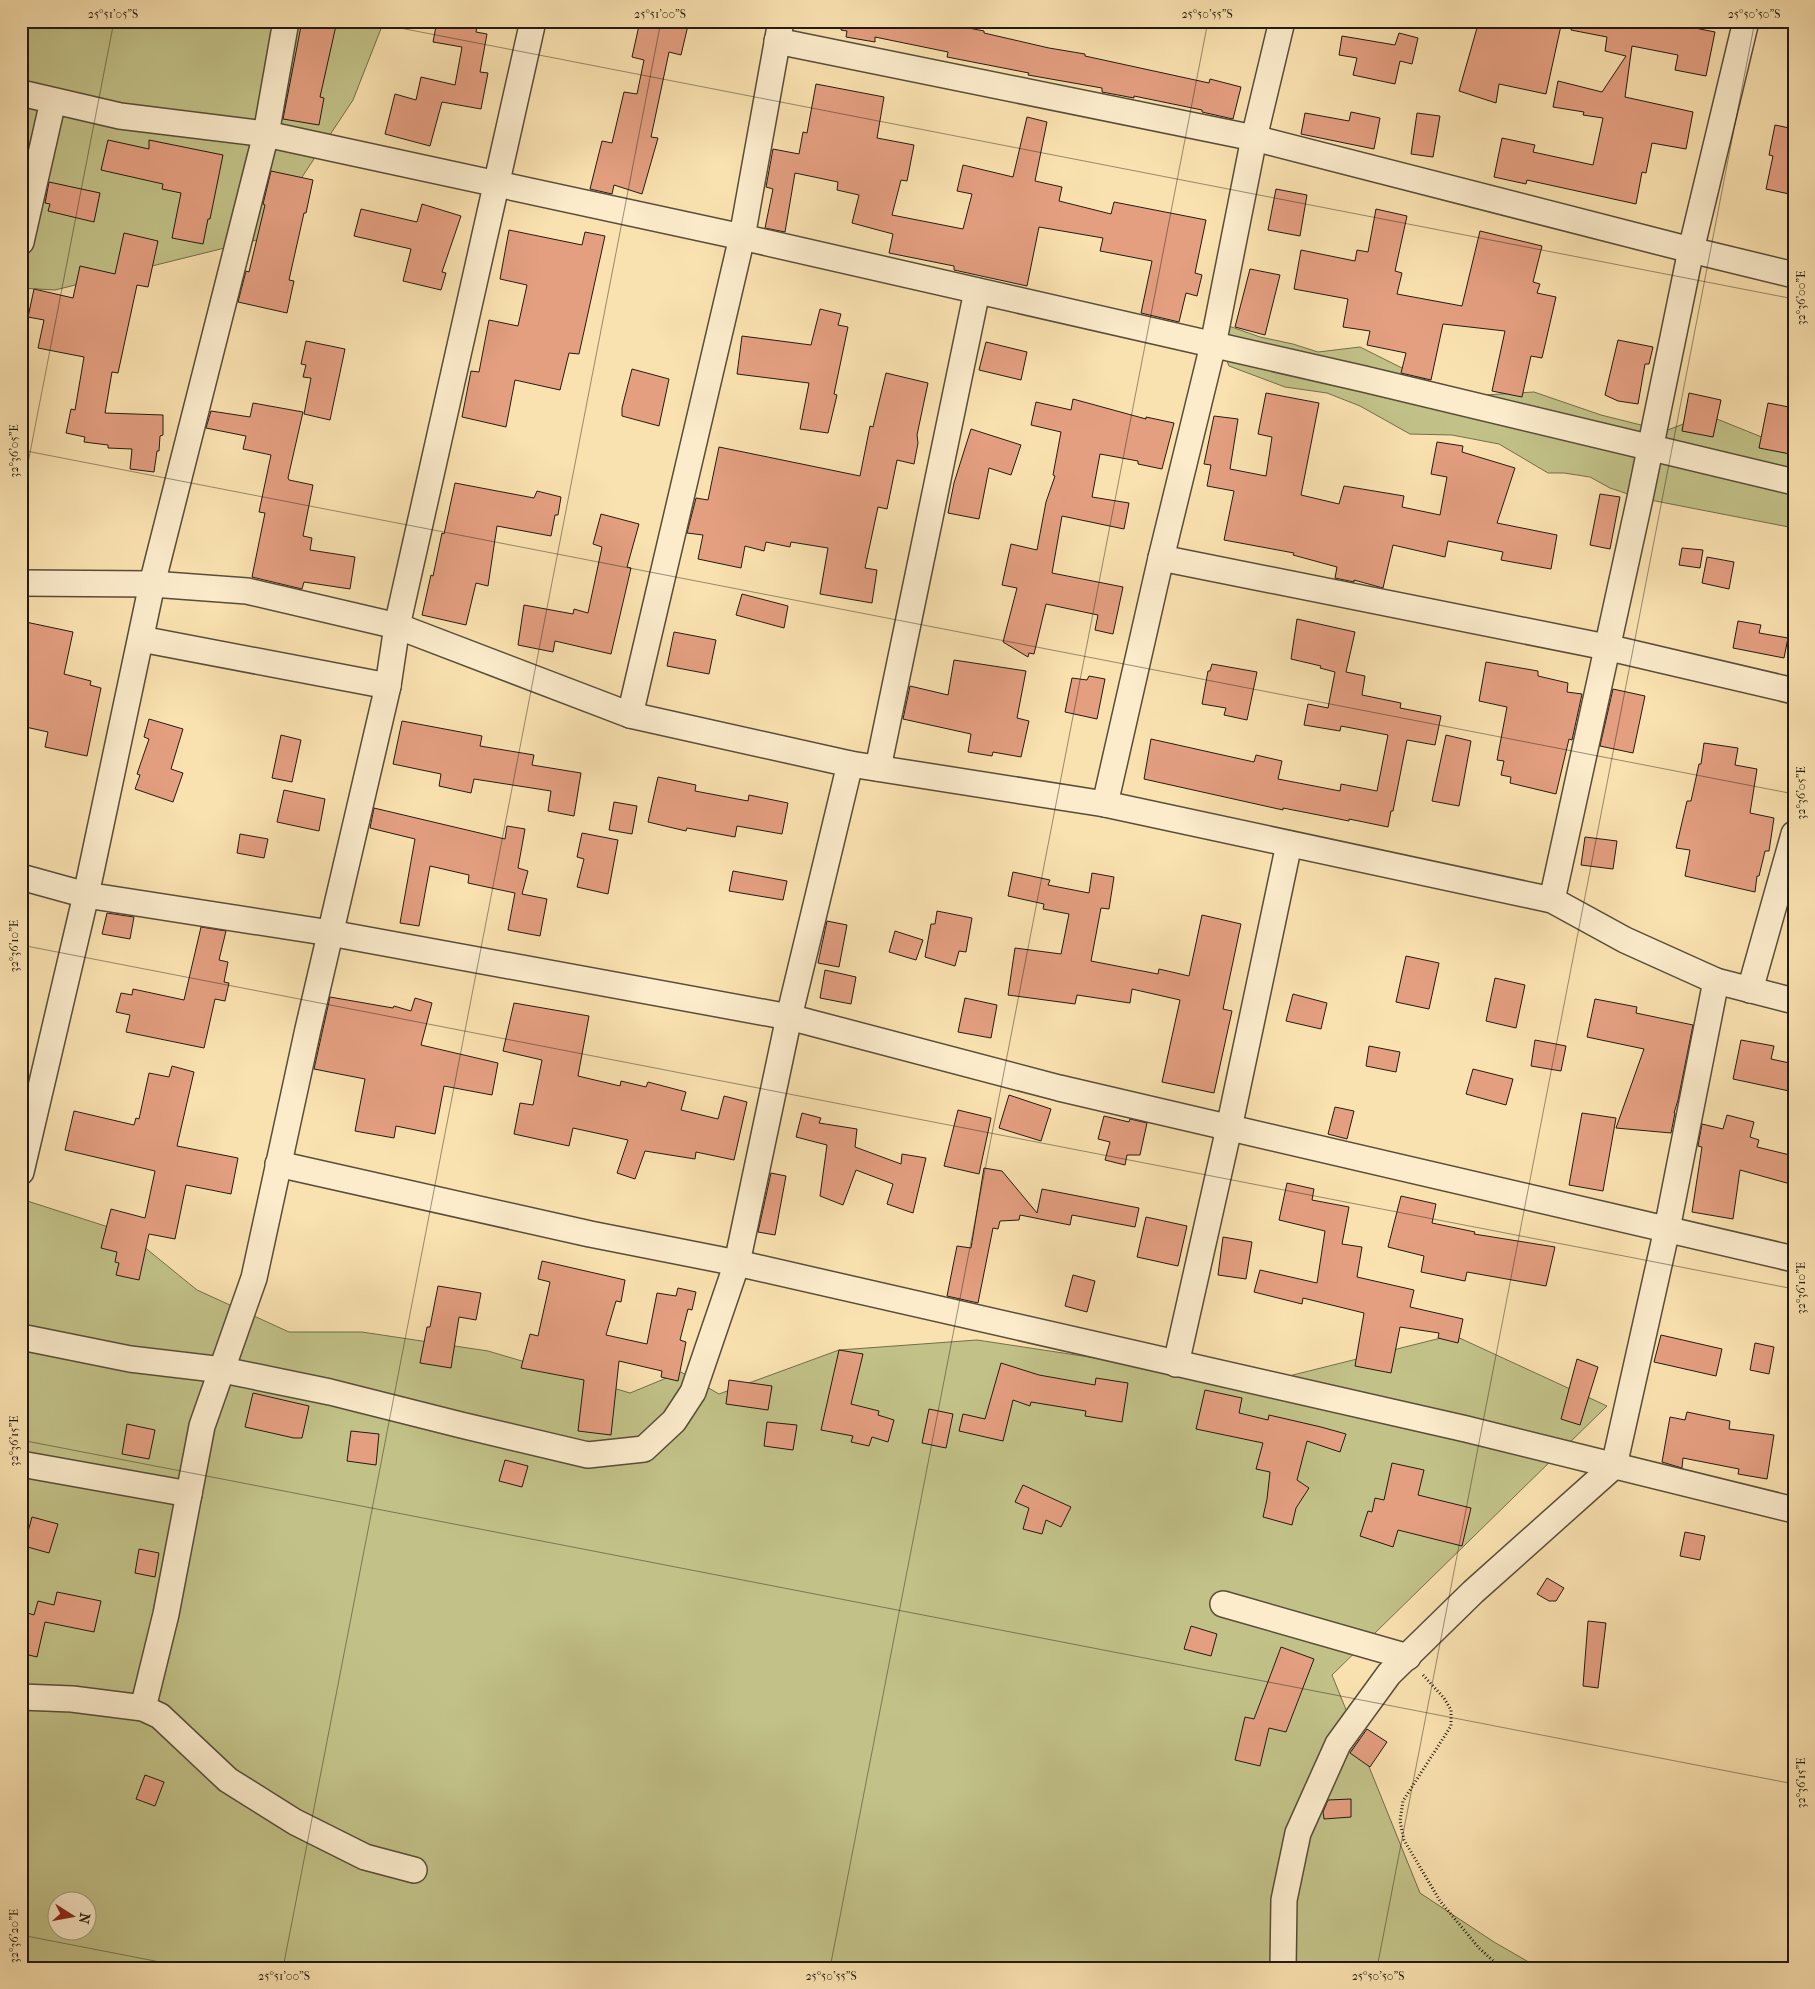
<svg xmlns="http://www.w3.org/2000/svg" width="1815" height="1989" font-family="'IM FELL French Canon',serif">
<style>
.green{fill:#c2c288;stroke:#726e4c;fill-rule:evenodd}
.building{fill:#e49f81;stroke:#221b11}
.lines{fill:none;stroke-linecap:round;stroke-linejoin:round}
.minor-casing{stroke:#584d39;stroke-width:28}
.path{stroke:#221b11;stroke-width:3;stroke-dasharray:1 2.5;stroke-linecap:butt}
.minor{stroke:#fceccc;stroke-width:25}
.ticks{fill:none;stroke:#221b11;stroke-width:1;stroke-opacity:0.45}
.neatline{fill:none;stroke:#221b11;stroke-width:2}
.ticks-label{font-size:12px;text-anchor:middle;fill:#221b11}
</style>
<rect width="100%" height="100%" fill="#fae2b0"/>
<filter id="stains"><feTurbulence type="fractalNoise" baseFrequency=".004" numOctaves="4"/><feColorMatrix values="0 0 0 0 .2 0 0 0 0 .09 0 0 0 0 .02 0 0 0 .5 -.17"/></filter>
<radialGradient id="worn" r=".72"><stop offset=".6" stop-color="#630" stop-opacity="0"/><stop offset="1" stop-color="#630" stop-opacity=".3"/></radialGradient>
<!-- green -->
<g class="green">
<path d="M21,21H384L353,100L261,239L55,290L21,288Z"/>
<path d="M1226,325L1260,337L1293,344L1318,352L1360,347L1446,390L1469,396L1534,392L1601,415L1665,431L1707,415L1794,450V528L1640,498L1610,488L1590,477L1564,473H1548L1499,444L1452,435L1410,434L1360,406L1327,393L1285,387L1229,366L1215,333Z"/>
<path d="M21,1199L127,1233L197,1290L289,1332H362L488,1351L630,1393L681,1372L719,1394L839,1350L977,1340L1261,1383L1453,1335L1607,1406L1332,1675L1420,1893L1494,1942L1539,1968H21ZM58,1902H88V1932H58Z"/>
</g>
<!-- building -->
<g class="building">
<path d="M302,21H337L320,97L324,98L319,125L283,119Z"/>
<path d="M437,21H478L476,32L487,34L480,72L488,73L481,109L442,102L430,146L385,134L395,94L416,100L421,77L455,85L462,47L433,42Z"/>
<path d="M640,21H689L681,55L669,52L651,137L658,138L642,194L614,185L612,194L590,189L602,141L612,143L624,92L637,94L644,60L632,57Z"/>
<path d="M842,21H933L984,31V33L1049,48L1085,54V56L1209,83L1210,79L1241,87L1233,119L1202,112V110L1134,96V98L1102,92V88L1028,75L1029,73L947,57L948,52L875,37V42L846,37L847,31L841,30Z"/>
<path d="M1479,21H1562L1546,94L1499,84L1496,103L1459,91Z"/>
<path d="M1572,21H1660L1715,32L1706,76L1675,70L1678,55L1632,46L1625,97L1693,112L1686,149L1652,143L1646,173L1642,172L1636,204L1527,180L1526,184L1494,177L1502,138L1535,145L1533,152L1593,165L1603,118L1583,115L1584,112L1553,107L1558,81L1602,92L1626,56L1605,51L1607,37L1571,30Z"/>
<path d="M1399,33L1418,38L1412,64L1400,61L1395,84L1353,75L1357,58L1339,55L1342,36L1395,45Z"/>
<path d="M816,84L884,97L877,138L914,145L907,181L901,180L892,215L963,229L972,194L957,191L963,165L1013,177L1027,117L1047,122L1035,181L1062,187L1059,201L1111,214L1114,202L1206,220L1195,273L1202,275L1197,296L1186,293L1179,322L1141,313L1152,261L1100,251L1103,238L1039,227L1027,286L954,270V266L889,253L893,234L852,223L859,195L837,190L838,182L795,173L785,232L765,228L773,189L766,187L773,149L799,154L803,132L807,133Z"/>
<path d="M1351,112L1380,118L1374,149L1301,134L1305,113L1349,121Z"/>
<path d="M1417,113L1440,116L1433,157L1411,154Z"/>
<path d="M1775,125L1794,129V195L1766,189L1773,156L1769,155Z"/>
<path d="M108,140L149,149V140L223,155L210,219H208L203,244L172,238L181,193L162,189L163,184L101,170Z"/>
<path d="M271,171L313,180L306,213H304L289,280L294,281L287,313L238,302L246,271L249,272L265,205L263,204Z"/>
<path d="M49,182L100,193L94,222L48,211L50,204L45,203Z"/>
<path d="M1276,189L1307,195L1300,236L1268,230Z"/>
<path d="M422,204L461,216L442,272L446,273L441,290L403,281L411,249L354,236L361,209L417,222Z"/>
<path d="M1376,209L1407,216L1395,271L1402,273L1397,294L1462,306L1480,231L1542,246L1533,282L1540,284L1537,293L1556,297L1542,358L1531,356L1522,397L1492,391L1505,331L1443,324L1431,380L1401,373L1406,353L1367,345L1370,331L1343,327L1348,299L1294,289L1301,250L1355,261L1357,250L1368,252Z"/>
<path d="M509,230L582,245L585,232L605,236L579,354L569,353L560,390L515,380L506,427L462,417L471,371L479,372L489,320L518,326L527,285L500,279Z"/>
<path d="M124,233L158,241L148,287L137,285L118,373L112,372L105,413L163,415V435L160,436L159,451H157L154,472L130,469L132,449L108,448V445L84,442L85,437L66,433L71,409L75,410L84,357L38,348L44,320L28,317L34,289L73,298L80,266L115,274Z"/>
<path d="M1250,269L1280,275L1265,335L1235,327Z"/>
<path d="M820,309L841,314L838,325L848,327L834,394L837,395L828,433L800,429L809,383L737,374L742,336L811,345Z"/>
<path d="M1618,340L1653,347L1649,364H1645L1638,404L1618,401L1605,395Z"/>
<path d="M306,341L345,349L330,420L304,414L311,378L303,377L306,365L301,364Z"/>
<path d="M986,342L1027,352L1021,380L979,370Z"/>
<path d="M632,369L669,379L659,426L622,416V408Z"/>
<path d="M886,373L928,383L917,435L918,443L914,464L897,460L887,509L878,507L865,568L877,570L872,603L820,594L828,548L791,542L790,547L766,542L764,551L745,546L741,568L698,559L703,535L687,533L696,498L708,500L719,447L860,476L870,426L873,427Z"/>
<path d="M1266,393L1319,403L1301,495L1339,504L1344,486L1404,496L1402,507L1440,515L1447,477L1431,474L1437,442L1463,446L1462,452L1515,468L1497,523L1557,535L1551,569L1501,560L1503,552L1448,541L1445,557L1393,545L1383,588L1354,580V582L1335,578L1337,567L1293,555L1294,553L1224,540L1234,491L1207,486L1211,465L1204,464L1214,416L1238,419L1230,469L1266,476L1272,437L1258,434Z"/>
<path d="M1689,393L1721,400L1713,437L1682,431Z"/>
<path d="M1073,399L1146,419V417L1174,423L1162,469L1138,464V461L1100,454L1092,497L1129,503L1124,529L1062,516L1052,573L1123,587L1113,634L1095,630L1098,615L1046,604L1034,654L1029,653L1028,657L1003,642L1017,588L1002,585L1011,544L1037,550L1046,502L1055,476L1053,475L1061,432L1031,425L1036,402L1071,410Z"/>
<path d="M253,403L303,412L288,478L289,480L313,485L303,536L312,538L310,550L355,557L350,589L304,582L302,589L252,577L265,513L259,512L271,455L243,449L246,436L206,428L211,411L250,417Z"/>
<path d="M1768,403L1794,408V437L1790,454L1759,448Z"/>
<path d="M971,429L1021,445L1011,475L989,468L979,519L948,513L954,483Z"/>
<path d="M455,483L534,498L537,491L561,497L558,515H555L551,536L497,526L488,586L476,583L466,625L422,615L431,575L433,576L442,533L444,534Z"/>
<path d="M1600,494L1620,497L1610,549L1590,545Z"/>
<path d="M601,514L639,524L627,567L631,568L611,654L555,641L553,652L518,645L524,605L573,614L574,609L588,613L602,547L593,544Z"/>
<path d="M1682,548L1703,550L1700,568L1679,565Z"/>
<path d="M1707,557L1734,562L1729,589L1702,583Z"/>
<path d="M742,594L788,606L784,628L736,615Z"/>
<path d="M1297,619L1355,632L1346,672L1365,676L1362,695L1401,703L1400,708L1441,716L1435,745L1407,740L1393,811H1391L1388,827L1349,819V821L1283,808V810L1144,779L1151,739L1254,762L1256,755L1282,761L1278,779L1340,791L1341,784L1377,791L1388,735L1341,726L1340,731L1304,725L1308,704L1328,708L1335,672L1320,668L1321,666L1291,659Z"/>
<path d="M21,621L73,632L64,674L91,681L90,685L101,688L87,756L45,747L48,732L21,726Z"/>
<path d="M1738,621L1761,625L1759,633L1788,638L1784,658L1733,648Z"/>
<path d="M674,632L716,640L709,674L667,666Z"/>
<path d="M954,660L1026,671L1017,718L1029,721L1021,757L993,752L992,756L968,752L971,734L903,719L910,686L948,695Z"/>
<path d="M1486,662L1538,671V676L1568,683L1567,692L1582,694L1572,740L1569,739L1556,794L1510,783L1511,777L1501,775L1504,761L1497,760L1507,707L1479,701Z"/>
<path d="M1212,664L1257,672L1247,720L1224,715L1226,708L1202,704L1208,671H1210Z"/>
<path d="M1089,676L1105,679L1097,719L1065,712L1072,678L1087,680Z"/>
<path d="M1613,689L1645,696L1633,753L1600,746Z"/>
<path d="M149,719L183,729L171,769L183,773L173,802L135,789L140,775L137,774L149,739L144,737Z"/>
<path d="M402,721L482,736L480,746L534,755L532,765L581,773L574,816L548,811L551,791L474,779L471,793L439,786L441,774L393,764Z"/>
<path d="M281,735L301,740L292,782L272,778Z"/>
<path d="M1446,735L1471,741L1459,806L1432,801Z"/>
<path d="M1704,743L1738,748L1735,765L1757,769L1750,813L1774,818L1769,851H1765L1759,876H1757L1755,892L1685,876L1690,850L1676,848L1687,801H1691L1699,764H1701Z"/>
<path d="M658,777L696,785L695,791L748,801L749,795L788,803L782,834L737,826L735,837L687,828L686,831L648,822Z"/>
<path d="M284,790L325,799L319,831L277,822Z"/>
<path d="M614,802L637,806L632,834L609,830Z"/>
<path d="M374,808L505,839L507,826L525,829L518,868L528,871L522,894L547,899L540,936L508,930L515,893L468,883L469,875L430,866L419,926L400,923L415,839L370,828Z"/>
<path d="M582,833L618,840L608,894L577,887L584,859L577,857Z"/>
<path d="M240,834L268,839L264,858L237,853Z"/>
<path d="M1585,837L1617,841L1613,869L1581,865Z"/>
<path d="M733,871L787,881L783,900L729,891Z"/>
<path d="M1013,872L1050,880L1048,885L1089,893L1092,873L1114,877L1109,909L1101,908L1091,961L1158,974L1159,969L1189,976L1202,915L1241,924L1223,1009L1232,1011L1214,1093L1162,1082L1180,1000L1132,989L1130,1003L1077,995L1075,1004L1008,995L1015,948L1061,954L1069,914L1043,909L1044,904L1008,896Z"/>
<path d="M937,911L972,918L966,952L959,951L955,966L925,957L931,924H935Z"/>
<path d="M107,913L134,917L130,939L102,934Z"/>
<path d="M827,921L847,925L839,967L818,963Z"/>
<path d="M201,927L226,931L219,960L228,962L224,982L229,983L225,1001L215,999L204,1048L126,1032L130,1015L116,1012L121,993L132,995L133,989L184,1000Z"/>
<path d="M895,931L923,940L916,960L889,952Z"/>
<path d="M1406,956L1439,963L1429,1009L1396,1002Z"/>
<path d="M825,970L856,977L851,1004L820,998Z"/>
<path d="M1495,978L1525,985L1516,1028L1486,1021Z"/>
<path d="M1293,994L1327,1003L1321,1029L1286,1021Z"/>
<path d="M330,997L393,1008L394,1006L411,1011L415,998L432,1003L421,1045L498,1063L492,1095L444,1086L435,1134L396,1126L394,1138L355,1131L365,1079L314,1069Z"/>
<path d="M965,998L997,1005L991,1038L958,1032Z"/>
<path d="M1595,999L1637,1007L1636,1013L1693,1025L1678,1100L1674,1113H1675L1671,1133L1616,1128L1644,1049L1587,1037Z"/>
<path d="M514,1003L589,1016L578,1076L620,1086L621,1081L646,1087L648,1082L686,1092L681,1110L718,1119L724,1096L747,1102L734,1160L696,1152L695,1159L645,1151L635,1179L617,1173L628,1140L573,1128L569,1146L514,1134L520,1103L533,1105L542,1060L503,1051Z"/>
<path d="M1535,1040L1566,1046L1561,1071L1531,1066Z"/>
<path d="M1741,1040L1774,1046L1771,1059L1794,1064V1092L1733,1079Z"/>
<path d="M1369,1046L1400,1052L1396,1072L1366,1066Z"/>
<path d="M172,1066L194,1072L177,1146L238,1158L231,1194L186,1185L175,1239L149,1234L139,1280L116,1275L119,1263L115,1262L117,1252L101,1248L111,1209L145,1218L155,1171L65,1150L74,1111L134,1125L136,1118L139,1119L149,1073L169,1077Z"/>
<path d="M1473,1069L1513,1079L1506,1105L1466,1094Z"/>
<path d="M1009,1095L1051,1109L1041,1141L999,1128Z"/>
<path d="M1335,1107L1354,1111L1347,1139L1328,1134Z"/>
<path d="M958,1110L991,1118L979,1174L944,1166Z"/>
<path d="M802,1113L821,1118L819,1123L857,1129L855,1147L901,1164L902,1154L926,1158L913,1213L887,1204L893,1184L856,1170L843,1205L820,1196L827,1145L796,1137Z"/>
<path d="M1582,1113L1616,1118L1603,1191L1569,1185Z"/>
<path d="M1727,1115L1754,1122L1750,1137L1759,1140L1757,1147L1794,1156V1185L1740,1170L1733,1219L1692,1212L1702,1147L1698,1146L1702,1124L1723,1129Z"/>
<path d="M1104,1116L1129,1122L1130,1119L1147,1123L1140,1155H1127L1125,1165L1105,1160L1110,1142L1098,1139Z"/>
<path d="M984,1168L1002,1171L1037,1213L1042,1189L1139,1208L1135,1227L1072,1215L1070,1225L1020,1215L1019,1220L1000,1221L998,1229L993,1228L978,1303L947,1296L957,1246L971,1248Z"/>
<path d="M771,1173L786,1176L775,1235L758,1232Z"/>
<path d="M1287,1183L1314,1189L1312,1200L1349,1207L1342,1244L1362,1247L1357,1277L1414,1290L1410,1307L1463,1319L1458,1343L1438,1338L1439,1333L1400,1327L1391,1373L1355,1366L1364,1313L1303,1298L1302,1304L1254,1292L1260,1270L1317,1283L1325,1231L1279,1220Z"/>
<path d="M1401,1196L1436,1204L1432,1223L1475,1232L1474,1234L1555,1247L1546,1286L1467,1272L1465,1281L1421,1272L1424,1256L1388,1247Z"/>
<path d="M1146,1217L1187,1226L1178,1266L1137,1257Z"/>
<path d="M1223,1237L1252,1242L1246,1279L1218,1275Z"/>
<path d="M542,1261L625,1280L621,1302L616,1301L606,1335L647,1344L657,1293L676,1296L678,1288L696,1292L692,1310L688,1309L680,1340L686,1342L678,1381L661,1377L662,1371L619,1361L611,1435L578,1431L584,1380L521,1368L530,1334L538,1336L550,1282L538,1279Z"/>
<path d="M1073,1275L1095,1281L1087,1312L1065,1306Z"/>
<path d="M438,1286L481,1293L476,1320L459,1317L451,1368L420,1363L427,1327H430Z"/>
<path d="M1661,1335L1722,1349L1716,1376L1654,1362Z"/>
<path d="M1755,1343L1774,1347L1769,1374L1750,1370Z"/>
<path d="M839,1350L863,1354L851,1404L879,1411L878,1415L894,1420L888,1442L872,1437L869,1446L851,1442L853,1436L821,1430Z"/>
<path d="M1577,1359L1598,1367L1580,1425L1561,1419Z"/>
<path d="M1001,1363L1039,1375L1095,1385L1096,1378L1128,1383L1122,1422L1085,1416L1086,1411L1031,1402L1030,1406L1013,1400L1003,1441L959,1431L963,1414L985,1419Z"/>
<path d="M729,1380L772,1386L768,1410L726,1404Z"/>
<path d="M1205,1390L1242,1398L1239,1413L1268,1420L1269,1415L1321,1427L1346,1434L1340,1452L1307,1441L1297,1480L1309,1488L1296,1508L1292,1525L1263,1517L1267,1499L1270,1472L1256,1469L1263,1443L1196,1429Z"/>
<path d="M253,1393L309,1406L302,1438H294L245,1427Z"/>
<path d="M929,1409L953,1414L946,1448L922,1443Z"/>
<path d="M1687,1412L1730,1421L1729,1429L1774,1435L1767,1479L1738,1474L1739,1469L1683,1458L1682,1468L1662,1462L1670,1417L1685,1420Z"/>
<path d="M767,1422L797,1425L793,1450L764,1446Z"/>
<path d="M127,1424L155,1430L149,1459L122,1454Z"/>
<path d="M351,1431L379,1434L376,1465L347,1461Z"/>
<path d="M505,1460L528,1466L522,1487L499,1481Z"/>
<path d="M1392,1463L1424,1470L1418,1495L1471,1508L1462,1546L1398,1530L1393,1547L1360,1536L1368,1511L1372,1512L1375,1498L1384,1500Z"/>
<path d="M1023,1485L1071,1507L1061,1527L1046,1520L1042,1534L1023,1529L1029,1508L1015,1502Z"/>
<path d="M32,1517L58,1524L49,1553L24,1546Z"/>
<path d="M1685,1532L1705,1536L1700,1560L1680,1556Z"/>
<path d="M139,1549L159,1553L155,1577L135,1573Z"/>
<path d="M1547,1578L1564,1588L1556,1601H1549L1537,1594Z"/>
<path d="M57,1592L101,1601L94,1632L45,1622L37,1657L21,1653V1611L34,1615L38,1601L54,1605Z"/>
<path d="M1588,1621L1606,1623L1598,1688L1583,1686Z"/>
<path d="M1191,1626L1217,1634L1211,1656L1184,1649Z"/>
<path d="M1281,1647L1314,1659L1286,1732L1269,1728L1260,1766L1235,1760L1245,1717L1254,1719Z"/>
<path d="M1367,1729L1387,1742L1370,1767L1350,1753Z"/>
<path d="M145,1775L164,1782L155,1806L136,1799Z"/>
<path d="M1351,1799V1817L1324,1819L1323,1812L1328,1800Z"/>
</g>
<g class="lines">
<defs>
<g id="minor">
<path d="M286,21L266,134L152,584L86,895L330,933L789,1017L1059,1088L1794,1259"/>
<path d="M777,41L1254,138L1691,250L1794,275"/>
<path d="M21,93L120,116L266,134L742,237L1364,379L1794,482"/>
<path d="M21,242L53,101"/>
<path d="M1161,558L1606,647L1794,691"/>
<path d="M21,583L152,584L247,591L397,626L630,715L850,764L1105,804L1552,900L1625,940L1716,981L1794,1001"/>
<path d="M141,639L388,686"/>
<path d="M630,715L742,237L781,21"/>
<path d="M878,768L977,291"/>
<path d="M1105,804L1161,558L1213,345L1254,138L1282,21"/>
<path d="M21,877L86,895L21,1172"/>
<path d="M1552,900L1640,498L1691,250L1746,21"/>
<path d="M1750,990L1794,834"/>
<path d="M278,1164L590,1234L737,1263L1466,1429L1794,1510"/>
<path d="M21,1337L130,1359L223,1370L330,1392L461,1425L588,1455L644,1449L674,1421L693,1392L737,1263L789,1017L850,764"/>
<path d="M1176,1364L1229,1128L1289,844"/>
<path d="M21,1464L189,1494"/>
<path d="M1223,1604L1408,1657"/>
<path d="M21,1697L72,1699L143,1708L160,1716L228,1780L295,1822L365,1857L414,1870"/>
<path d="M143,1708L166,1614L202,1426L254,1278L308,1029L388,686L397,626L533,21"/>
<path d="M1283,1968L1284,1900L1298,1833L1338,1744L1389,1674L1473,1592L1614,1466L1667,1229L1716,981"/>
</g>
</defs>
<!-- minor casing -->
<use href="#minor" class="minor-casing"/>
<!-- path -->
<path class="path" d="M1423,1675L1444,1698L1451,1710V1726L1403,1801L1400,1821L1404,1840L1440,1901L1479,1948L1501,1968"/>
<!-- minor -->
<use href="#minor" class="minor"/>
</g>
<!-- ticks -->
<path class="ticks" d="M364,21L1794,299M21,450L1794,794M21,499L114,21M21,945L1794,1289M21,1440L1794,1784M21,1935L191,1968M283,1968L661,21M830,1968L1208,21M1377,1968L1755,21"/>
<!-- margin -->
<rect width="1815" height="1989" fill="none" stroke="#fae2b0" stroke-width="55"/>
<!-- north arrow -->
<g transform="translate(72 1916) rotate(101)"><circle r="24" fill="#fceccc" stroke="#a59881"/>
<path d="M0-4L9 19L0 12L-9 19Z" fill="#8f2418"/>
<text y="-8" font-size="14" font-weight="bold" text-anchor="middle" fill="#221b11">N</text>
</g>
<rect x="28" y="28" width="1760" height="1934" class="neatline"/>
<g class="ticks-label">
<text x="113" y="18">25°51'05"S</text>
<text x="660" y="18">25°51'00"S</text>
<text x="1207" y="18">25°50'55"S</text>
<text x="1754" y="18">25°50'50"S</text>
<text transform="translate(1801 298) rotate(-90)" y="4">32°36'00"E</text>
<text transform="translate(14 451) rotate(-90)" y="4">32°36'05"E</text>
<text transform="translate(1801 793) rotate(-90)" y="4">32°36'05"E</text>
<text transform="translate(14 946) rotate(-90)" y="4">32°36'10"E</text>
<text transform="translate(1801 1288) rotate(-90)" y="4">32°36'10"E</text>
<text transform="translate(14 1441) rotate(-90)" y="4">32°36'15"E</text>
<text transform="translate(1801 1783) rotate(-90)" y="4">32°36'15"E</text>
<text transform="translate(14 1936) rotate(-90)" y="4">32°36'20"E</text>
<text x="284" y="1980">25°51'00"S</text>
<text x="831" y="1980">25°50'55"S</text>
<text x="1378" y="1980">25°50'50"S</text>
</g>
<rect width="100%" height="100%" filter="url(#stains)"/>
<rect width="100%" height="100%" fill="url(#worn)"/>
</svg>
